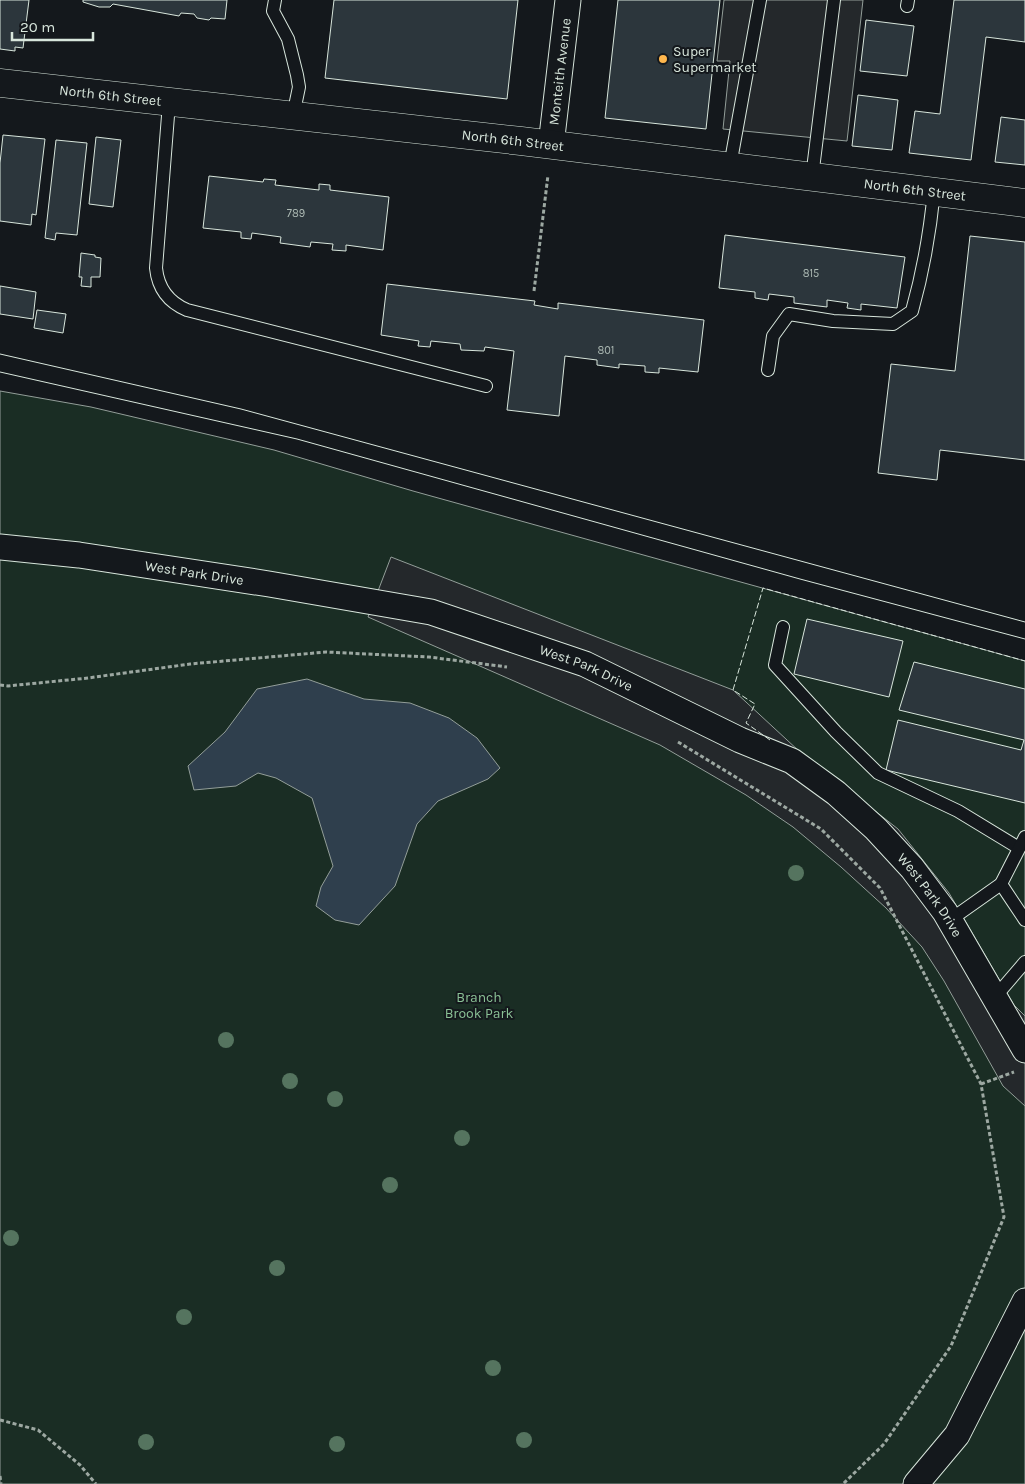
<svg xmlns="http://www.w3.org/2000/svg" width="1025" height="1484" font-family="Karla,sans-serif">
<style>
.green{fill:#1a2d24;stroke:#939e99}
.parking{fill:#24282b;stroke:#939e99}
.water{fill:#2f3f4d;stroke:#939e99}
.building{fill:#2c363c;stroke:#d8e6dc}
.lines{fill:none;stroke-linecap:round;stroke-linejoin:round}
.lane-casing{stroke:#d8e6dc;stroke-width:14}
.street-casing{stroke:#d8e6dc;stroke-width:27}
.secondary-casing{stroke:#d8e6dc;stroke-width:29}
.path{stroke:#9da8a2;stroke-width:3;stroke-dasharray:4 2.5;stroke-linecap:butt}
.lane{stroke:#14181c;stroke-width:12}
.street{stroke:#14181c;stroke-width:25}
.secondary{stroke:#14181c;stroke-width:28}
.tram{stroke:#d8e6dc;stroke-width:1}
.fence{stroke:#d8e6dc;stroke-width:1;stroke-dasharray:6 2.5;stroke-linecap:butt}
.tree{fill:#55745f}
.poi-dot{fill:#ffb74d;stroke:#14181c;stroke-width:2}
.labels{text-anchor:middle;stroke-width:4;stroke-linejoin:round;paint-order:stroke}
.number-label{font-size:11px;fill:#adbab4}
.poi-label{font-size:14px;fill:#d8e6dc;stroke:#14181c;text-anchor:start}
.street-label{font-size:14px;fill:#d8e6dc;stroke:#14181c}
.park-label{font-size:14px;fill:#8ac095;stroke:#14181c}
</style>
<rect width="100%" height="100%" fill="#14181c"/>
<!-- green -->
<path class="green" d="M0,391L91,407L274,450L413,491L1025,661V1484H0Z"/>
<!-- parking -->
<g class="parking">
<path d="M724,0H863L847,141L723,129L730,61H717Z"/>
<path d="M391,557L733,690L800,752L898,829L949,893L1014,1005L1025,1016V1106L1003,1086L944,981L922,947L886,908L841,867L793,827L746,795L660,745L368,617Z"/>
</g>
<!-- water -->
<path class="water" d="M307,679L364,699L410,703L449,718L477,738L500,768L488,779L438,801L417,824L395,886L359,925L335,920L316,906L321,887L333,866L312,798L276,778L258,773L236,786L194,790L188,766L225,732L257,689Z"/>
<!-- building -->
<g class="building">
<path d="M0,0H29L23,48L15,47V51L0,49Z"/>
<path d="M83,0H227L225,19L211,18L209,20L197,18L194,14L181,13L179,16L113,4L110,7H99L83,2Z"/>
<path d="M334,0H518L507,99L325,78Z"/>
<path d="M618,0H720L706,129L605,118Z"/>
<path d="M954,0H1025V42L986,37L971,160L909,153L915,111L940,114Z"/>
<path d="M866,20L914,26L907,76L860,71Z"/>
<path d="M858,95L898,100L892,150L852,146Z"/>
<path d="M1001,117L1025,120V165L995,162Z"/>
<path d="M3,135L45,139L36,215L32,214L31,225L0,221V163Z"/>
<path d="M96,137L121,140L113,207L89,204Z"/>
<path d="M56,140L87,143L77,235L56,233L55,240L45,238Z"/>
<path d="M209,176L263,182L264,179L276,180L275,185L319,190V184L330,185V190L389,197L383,250L346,245V251L332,250L333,244L311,242L310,247L280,243L281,237L252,233L251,239L241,238V232L203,228Z"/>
<path d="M725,235L905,257L897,308L861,304V310L847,308L848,303L827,300V307L794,303V297L769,294L768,300L755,298V292L719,288Z"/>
<path d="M970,236L1025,242V460L940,450L937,480L878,473L891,364L955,371Z"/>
<path d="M81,253L95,255V257L101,258L100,277H91V287L81,286L82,277H79Z"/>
<path d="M387,284L535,301L534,305L558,309V303L704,320L698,372L659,368V373L645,372V366L619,364V368L597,365V360L565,356L559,416L507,410L514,351L485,347L484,351L461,350L460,344L431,341L430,347L418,346L419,341L381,335Z"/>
<path d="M0,286L36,292L33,319L0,314Z"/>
<path d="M37,310L66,314L63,333L34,328Z"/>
<path d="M807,619L903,641L889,697L794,674Z"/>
<path d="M914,662L1025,689V803L886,770L898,720L1021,750L1024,740L899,710Z"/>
</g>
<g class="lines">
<defs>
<g id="lane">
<path d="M275,0L273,11L288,39L297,75L299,87L293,116"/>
<path d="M907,6L908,0"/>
<path d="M169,103L156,268C158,288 168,302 187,310L486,386"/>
<path d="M730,166L760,0"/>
<path d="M812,177L834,0"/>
<path d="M768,370L773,336L789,314L833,321L893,324L912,311C923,272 930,232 934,191"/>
<path d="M783,627L775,665L836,732L878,773L958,811L1019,848"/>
<path d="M1025,837L1001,884L1025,920"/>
<path d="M950,920L1001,884"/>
<path d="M995,997L1025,962"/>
</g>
<g id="street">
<path id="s1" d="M551,145L568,0"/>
<path id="s2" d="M0,547L79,555L269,584L431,612L585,664L740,740L792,761L836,793L876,829L912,868L945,912L1025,1050"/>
<path d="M916,1484L957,1435L1025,1301"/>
</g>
<g id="secondary">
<path id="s3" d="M0,83L521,141L1025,203"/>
</g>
</defs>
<!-- lane casing -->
<use href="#lane" class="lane-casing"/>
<!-- street casing -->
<use href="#street" class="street-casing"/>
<!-- secondary casing -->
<use href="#secondary" class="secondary-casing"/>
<!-- path -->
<g class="path">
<path d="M534,291L548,175"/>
<path d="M0,685L8,686L88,678L190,664L326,652L429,657L507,667"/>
<path d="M678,742L821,829L880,888L981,1084L1004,1217L951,1346L884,1444L843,1484"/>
<path d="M981,1084L1014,1072"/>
<path d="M0,1420L38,1430L80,1465L96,1484"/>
<path d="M0,1476L1,1484"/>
</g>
<!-- lane -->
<use href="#lane" class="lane"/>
<!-- street -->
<use href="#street" class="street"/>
<!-- secondary -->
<use href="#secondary" class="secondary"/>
<!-- tram -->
<g class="tram">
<path d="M0,354L241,409L1025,622"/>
<path d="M0,372L297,439L800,579L1025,639"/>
</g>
<!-- fence -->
<path class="fence" d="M770,740L746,723L755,704L733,690L763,588L1025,661"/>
</g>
<!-- trees -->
<g class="tree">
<circle cx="796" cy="873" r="8"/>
<circle cx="226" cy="1040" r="8"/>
<circle cx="290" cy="1081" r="8"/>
<circle cx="335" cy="1099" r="8"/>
<circle cx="462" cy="1138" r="8"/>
<circle cx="390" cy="1185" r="8"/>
<circle cx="11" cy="1238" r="8"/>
<circle cx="277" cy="1268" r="8"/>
<circle cx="184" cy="1317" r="8"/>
<circle cx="493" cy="1368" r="8"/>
<circle cx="524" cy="1440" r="8"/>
<circle cx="146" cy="1442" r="8"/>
<circle cx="337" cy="1444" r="8"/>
</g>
<!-- markers -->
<circle class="poi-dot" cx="663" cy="59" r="5"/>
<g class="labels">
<!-- number labels -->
<g class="number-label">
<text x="296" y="217">789</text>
<text x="811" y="277">815</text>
<text x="606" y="354">801</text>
</g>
<!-- poi labels -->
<g class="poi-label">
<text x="673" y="56">Super<tspan x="673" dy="16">Supermarket</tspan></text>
</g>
<!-- street labels -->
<g class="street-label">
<text dy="5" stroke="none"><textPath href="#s1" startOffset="74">Monteith Avenue</textPath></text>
<text dy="5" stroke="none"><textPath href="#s3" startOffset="111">North 6th Street</textPath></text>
<text dy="5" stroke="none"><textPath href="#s3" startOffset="516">North 6th Street</textPath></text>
<text dy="5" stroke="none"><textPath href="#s3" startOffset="921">North 6th Street</textPath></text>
<text dy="5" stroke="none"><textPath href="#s2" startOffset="196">West Park Drive</textPath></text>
<text dy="5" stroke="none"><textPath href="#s2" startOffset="601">West Park Drive</textPath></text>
<text dy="5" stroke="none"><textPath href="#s2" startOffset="1021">West Park Drive</textPath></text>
</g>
<!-- park labels -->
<g class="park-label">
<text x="479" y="1002">Branch<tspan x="479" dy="16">Brook Park</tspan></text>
</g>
</g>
<!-- scale -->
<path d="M12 32v8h81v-8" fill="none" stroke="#d8e6dc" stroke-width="2.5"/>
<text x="20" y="32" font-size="15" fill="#d8e6dc" stroke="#14181c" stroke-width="4" paint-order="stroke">20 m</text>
</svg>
